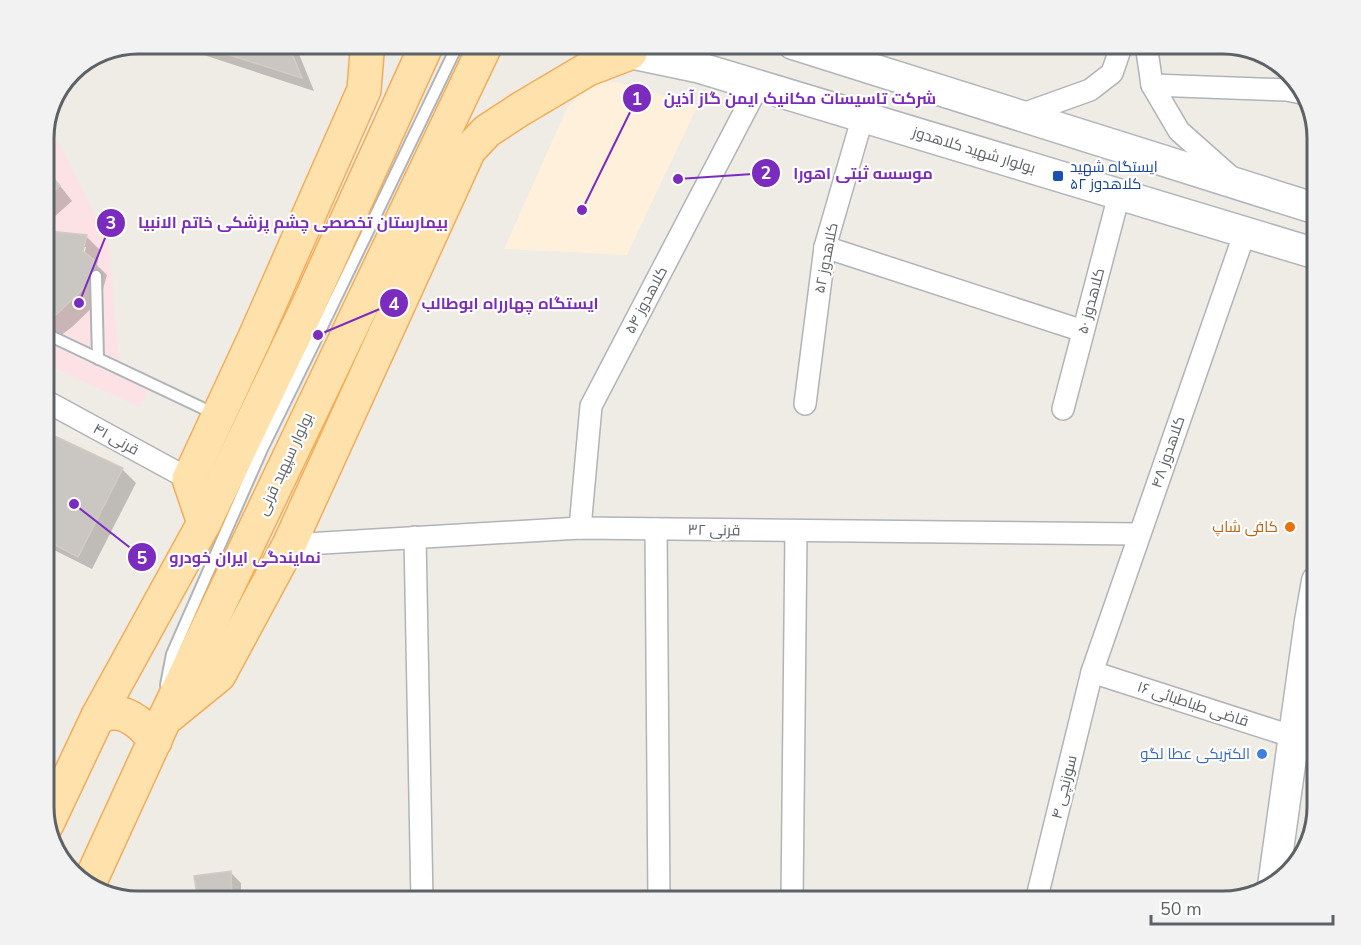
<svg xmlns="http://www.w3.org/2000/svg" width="1361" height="945" font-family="'Nunito Sans',Cairo,sans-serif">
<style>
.commercial{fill:#fef0db}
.medical{fill:#fce2e4}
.shadow{fill:#0003;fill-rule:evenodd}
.building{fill:#cac6c2;stroke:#d4ccc3;stroke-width:1.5}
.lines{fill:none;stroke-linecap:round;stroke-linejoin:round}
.lane-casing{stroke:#b0b4b8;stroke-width:14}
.street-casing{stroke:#b0b4b8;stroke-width:24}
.secondary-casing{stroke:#b1b6ba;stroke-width:33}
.primary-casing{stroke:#f4ac5a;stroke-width:36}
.path{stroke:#a4d9a8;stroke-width:4;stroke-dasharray:6 3;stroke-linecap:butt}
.lane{stroke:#fff;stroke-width:10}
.street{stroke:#fff;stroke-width:21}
.secondary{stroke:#fff;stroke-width:30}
.primary{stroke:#ffe2ab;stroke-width:33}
.transit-dot{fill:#1a4fb4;stroke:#fff;stroke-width:2}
.food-dot{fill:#e8710a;stroke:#fff;stroke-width:2}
.shop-dot{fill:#3f7fe0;stroke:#fff;stroke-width:2}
.labels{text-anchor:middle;stroke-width:4.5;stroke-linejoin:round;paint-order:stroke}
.street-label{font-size:15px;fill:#5d6266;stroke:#fff}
.transit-label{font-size:15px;fill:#164399;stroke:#fff;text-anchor:start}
.food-label{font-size:15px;fill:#c56008;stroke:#fff;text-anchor:end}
.shop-label{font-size:15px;fill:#366cbe;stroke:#fff;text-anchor:end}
.rim{fill:none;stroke:#5d6266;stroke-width:3}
.leader{fill:none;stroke:#7b2cbf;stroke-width:2}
.callout-dot{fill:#7b2cbf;stroke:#fff;stroke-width:2}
.mark-label{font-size:18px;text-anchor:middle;font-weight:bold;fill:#fff}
.callout-label{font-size:16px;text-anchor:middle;font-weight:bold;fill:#7b2cbf;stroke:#fff;stroke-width:4.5;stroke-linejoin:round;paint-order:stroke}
</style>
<rect width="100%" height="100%" fill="#efebe5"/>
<!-- commercial -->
<path class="commercial" d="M598,82H617L698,105L627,255L504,249L567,108L581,92Z"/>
<!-- medical -->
<path class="medical" d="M48,122L109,244L119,362L155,377L140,407L44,363V132Z"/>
<!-- shadow -->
<g class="shadow">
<path d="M170,44H295L314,91Z"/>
<path d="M44,165L72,201L44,226Z"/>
<path d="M86,236L100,250L97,265L107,275L100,300L72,327L44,348V240ZM83,247H86L83,259Z"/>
<path d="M44,433L122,469L136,483L92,569L44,545Z"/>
<path d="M230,872L241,883V901H200L196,877Z"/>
</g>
<!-- building -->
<g class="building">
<path d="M195,44H288L302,78Z"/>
<path d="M44,166L60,186L44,200Z"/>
<path d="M48,231L87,235L83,251L94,260L86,286L58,313L44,324V239H46Z"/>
<path d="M44,431L123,468L78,557L44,539Z"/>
<path d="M231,871L232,901H198L194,876Z"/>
</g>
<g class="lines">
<defs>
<g id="lane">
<path d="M96,276L98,359"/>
<path d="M44,333L215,414"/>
<path d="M166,685L172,654L262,449L318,335L458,44"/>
</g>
<g id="street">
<path d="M1146,44L1152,85L1179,131L1232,178"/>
<path d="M1152,85L1287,90L1306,94"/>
<path d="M1020,115L1090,90L1112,73L1122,44"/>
<path d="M825,247L1083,331"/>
<path d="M44,400L189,479"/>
<path d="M805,404L825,247L863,116"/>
<path d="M1063,409L1119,195"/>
<path d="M580,528L591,406L758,86"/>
<path d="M656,529L659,901"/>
<path d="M415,537L422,901"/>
<path d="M289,545L580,528L1139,534"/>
<path d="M1092,672L1294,737"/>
<path d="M792,901L796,531"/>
<path d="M1036,901L1092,672L1245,232"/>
</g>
<g id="secondary">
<path d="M594,44L630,53L697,67L1317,254"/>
<path d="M793,44L1317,209"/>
<path d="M1273,886L1310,621L1317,581"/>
</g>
<g id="primary">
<path d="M204,523L189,479L255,337L364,90L367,53L363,44"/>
<path d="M170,715L219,675L289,545L469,150L487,131L519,110L588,69L630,53"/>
<path d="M98,716C103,715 109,713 114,713C131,713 146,728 155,741"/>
<path d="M47,824L98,716L204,523L308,306L427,44"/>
<path d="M88,886L164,720L486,44"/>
</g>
</defs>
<!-- lane casing -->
<use href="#lane" class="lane-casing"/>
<!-- street casing -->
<use href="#street" class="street-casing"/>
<!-- secondary casing -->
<use href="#secondary" class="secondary-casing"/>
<!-- primary casing -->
<use href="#primary" class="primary-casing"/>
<!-- path -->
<path class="path" d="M514,54L519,44"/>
<!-- lane -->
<use href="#lane" class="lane"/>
<!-- street -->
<use href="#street" class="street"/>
<!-- secondary -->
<use href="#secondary" class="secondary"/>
<!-- primary -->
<use href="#primary" class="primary"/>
</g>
<!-- markers -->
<rect class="transit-dot" x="1052" y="170" width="12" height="12" rx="3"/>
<circle class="food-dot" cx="1290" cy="527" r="6"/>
<circle class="shop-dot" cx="1262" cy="754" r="6"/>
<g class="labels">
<!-- street labels -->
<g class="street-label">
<text transform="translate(974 150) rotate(17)" y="5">بولوار شهید کلاهدوز</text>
<text transform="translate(826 258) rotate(-79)" y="5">کلاهدوز ۵۲</text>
<text transform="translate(646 300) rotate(-62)" y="5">کلاهدوز ۵۴</text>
<text transform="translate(1091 301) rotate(-75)" y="5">کلاهدوز ۵۰</text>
<text transform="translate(116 439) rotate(29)" y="5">قرنی ۴۱</text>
<text transform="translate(1168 452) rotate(-71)" y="5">کلاهدوز ۴۸</text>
<text transform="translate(285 464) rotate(-65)" y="5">بولوار سپهبد قرنی</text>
<text transform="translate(714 530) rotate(1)" y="5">قرنی ۳۲</text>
<text transform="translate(1193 704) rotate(18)" y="5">قاضی طباطبائی ۱۶</text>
<text transform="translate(1064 787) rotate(-76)" y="5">سوزنچی ۴</text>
</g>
<!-- transit labels -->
<g class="transit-label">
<text x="1070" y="172">ایستگاه شهید<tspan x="1070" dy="17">کلاهدوز ۵۲</tspan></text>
</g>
<!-- food labels -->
<g class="food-label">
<text x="1278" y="532">کافی شاپ</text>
</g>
<!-- shop labels -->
<g class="shop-label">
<text x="1250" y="759">الکتریکی عطا لگو</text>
</g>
</g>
<!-- crop -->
<path d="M0 0H1361V945H0ZM138 54H1223A84 84 0 0 1 1307 138V807A84 84 0 0 1 1223 891H138A84 84 0 0 1 54 807V138A84 84 0 0 1 138 54Z" fill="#f2f2f3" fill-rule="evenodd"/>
<path class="rim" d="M138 54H1223A84 84 0 0 1 1307 138V807A84 84 0 0 1 1223 891H138A84 84 0 0 1 54 807V138A84 84 0 0 1 138 54Z"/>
<!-- callouts -->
<path class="leader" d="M582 210L637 98M678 179L766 173M79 303L111 223M318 335L394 303M74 504L142 557"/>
<g class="callout-dot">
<circle cx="582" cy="210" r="6"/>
<circle cx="678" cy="179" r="6"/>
<circle cx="79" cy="303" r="6"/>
<circle cx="318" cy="335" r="6"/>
<circle cx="74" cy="504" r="6"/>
<circle cx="637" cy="98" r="15"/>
<circle cx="766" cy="173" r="15"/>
<circle cx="111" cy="223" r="15"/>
<circle cx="394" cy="303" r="15"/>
<circle cx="142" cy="557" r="15"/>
</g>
<g class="mark-label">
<text x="637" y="105">1</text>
<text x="766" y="179">2</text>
<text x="111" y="229">3</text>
<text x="394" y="310">4</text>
<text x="142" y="564">5</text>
</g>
<g class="callout-label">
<text x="800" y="104">شرکت تاسیسات مکانیک ایمن گاز آذین</text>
<text x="863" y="179">موسسه ثبتی اهورا</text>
<text x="293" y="228">بیمارستان تخصصی چشم پزشکی خاتم الانبیا</text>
<text x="510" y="309">ایستگاه چهارراه ابوطالب</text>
<text x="245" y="563">نمایندگی ایران خودرو</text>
</g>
<!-- scale -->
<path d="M1151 915v9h182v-9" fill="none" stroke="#5d6266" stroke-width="3"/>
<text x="1160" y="915" font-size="18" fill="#5d6266" stroke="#ffffff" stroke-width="4.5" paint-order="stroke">50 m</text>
</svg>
